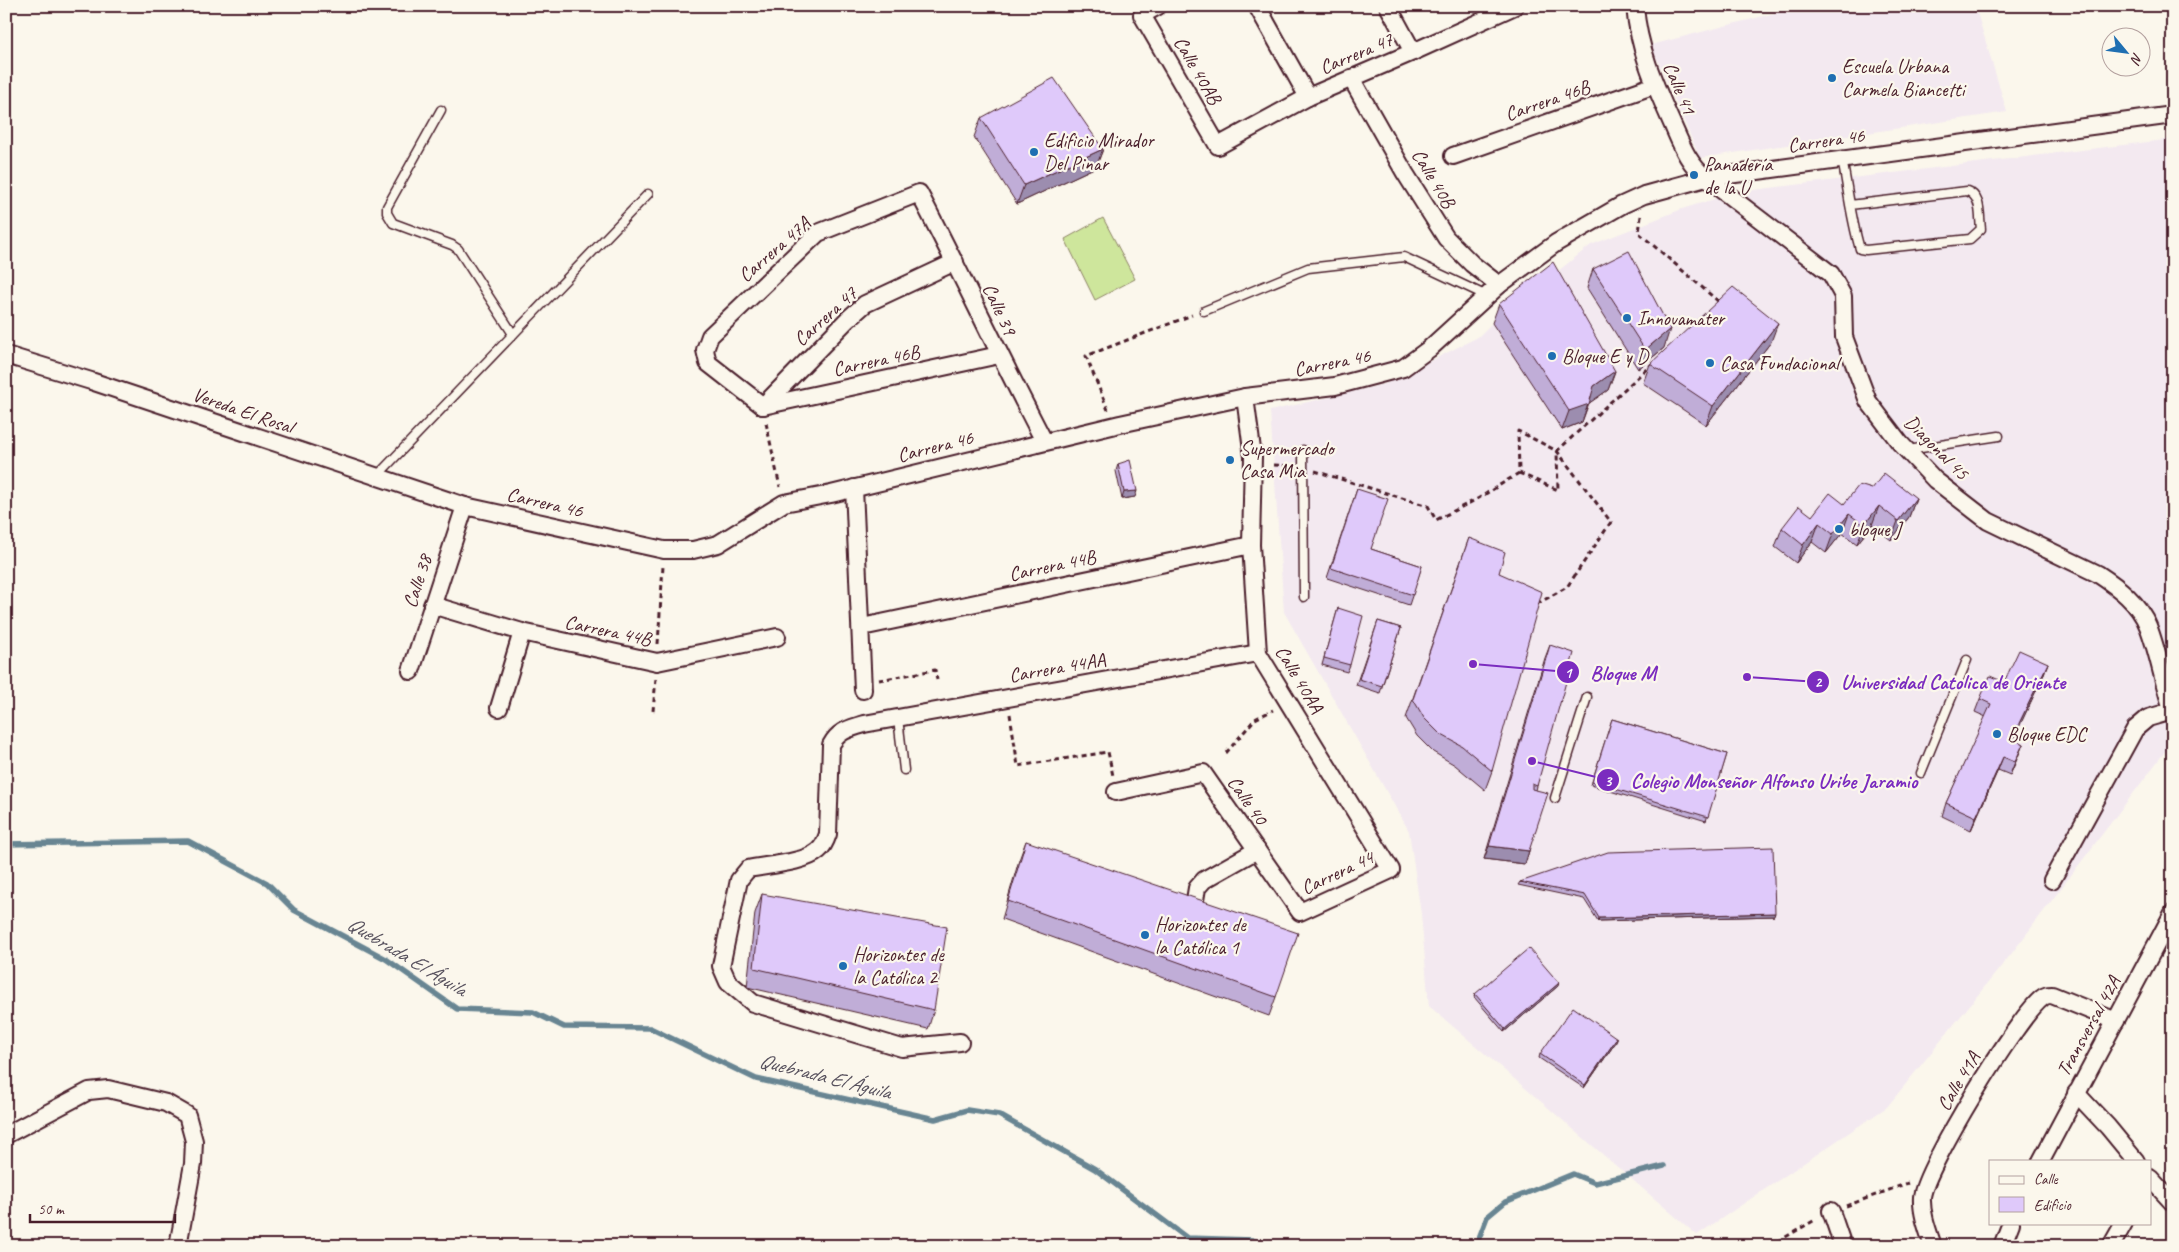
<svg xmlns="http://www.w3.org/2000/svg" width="2179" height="1252" font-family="Caveat,sans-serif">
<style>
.built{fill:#f3e9f0}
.green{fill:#cee69c;stroke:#8c8264}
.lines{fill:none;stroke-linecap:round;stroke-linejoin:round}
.stream{stroke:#678592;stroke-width:5.5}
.lane-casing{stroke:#4a1f2b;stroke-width:11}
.street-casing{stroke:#4a1f2b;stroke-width:20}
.path{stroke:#4a1f2b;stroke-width:3;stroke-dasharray:5 4;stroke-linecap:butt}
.lane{stroke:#fbf7ec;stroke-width:8}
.street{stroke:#fbf7ec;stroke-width:16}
.wall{fill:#c0add7;stroke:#4a1f2b}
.shaded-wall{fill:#9c8daf;stroke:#4a1f2b}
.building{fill:#dfc9fa;stroke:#4a1f2b}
.poi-dot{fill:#1f6fb2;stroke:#fbf7ec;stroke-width:2}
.labels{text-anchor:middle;stroke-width:4.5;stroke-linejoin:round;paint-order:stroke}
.street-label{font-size:20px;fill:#4a1f2b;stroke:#fbf7ec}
.poi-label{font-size:20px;fill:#4a1f2b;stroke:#fbf7ec;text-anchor:start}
.water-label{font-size:21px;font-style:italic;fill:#58525e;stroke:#fbf7ec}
.leader{fill:none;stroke:#7b2cbf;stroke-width:2}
.callout-dot{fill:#7b2cbf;stroke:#fbf7ec;stroke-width:2}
.mark-label{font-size:15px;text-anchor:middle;font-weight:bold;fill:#fff}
.callout-label{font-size:21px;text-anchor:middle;font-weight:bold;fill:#7b2cbf;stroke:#fbf7ec;stroke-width:4.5;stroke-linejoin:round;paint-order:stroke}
</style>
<rect width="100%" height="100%" fill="#fbf7ec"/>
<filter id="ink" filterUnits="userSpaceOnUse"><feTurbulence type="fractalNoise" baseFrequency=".02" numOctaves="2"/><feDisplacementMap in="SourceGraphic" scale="10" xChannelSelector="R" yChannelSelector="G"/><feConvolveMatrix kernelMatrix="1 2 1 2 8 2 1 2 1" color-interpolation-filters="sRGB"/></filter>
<g filter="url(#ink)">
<!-- built -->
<g class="built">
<path d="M1802,6H1975L2007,112L1700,158L1651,45Z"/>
<path d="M2173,139V741L2012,953L1887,1107L1697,1235L1429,1006L1421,914L1409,831L1284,612L1270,411L1385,384L1478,337L1492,323L1591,245L1682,209L1737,192Z"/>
</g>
<!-- green -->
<path class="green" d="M1103,218L1135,279L1095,300L1065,239Z"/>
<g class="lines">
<!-- stream -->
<g class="stream">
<path d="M6,844L188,841L267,883L294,910L386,959L457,1009L533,1012L564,1027L650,1028L756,1079L935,1119L967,1110L999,1115L1095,1169L1187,1238L1252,1240L1268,1246"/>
<path d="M1476,1246L1487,1217L1505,1202L1573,1174L1595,1183L1664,1166"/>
</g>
<defs>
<g id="lane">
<path d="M441,110L387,207V213L393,223L452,245L458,249L513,334"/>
<path d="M1842,159C1848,189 1851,220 1860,249L1866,250L1970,239L1981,229C1979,215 1982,196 1967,191L1850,205"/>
<path d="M1204,311L1308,268L1404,257L1487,296"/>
<path d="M1303,450L1304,597"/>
<path d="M1908,450L1999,436"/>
<path d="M376,477L648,194"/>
<path d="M898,718L904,770"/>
<path d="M1921,773L1967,660"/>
<path d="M1555,798L1587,697"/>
</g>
<g id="street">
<path d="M1158,6L1142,15L1218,146L1308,97L1413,52L1515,6"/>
<path d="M1257,6L1308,97"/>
<path d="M1388,6L1413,52"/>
<path d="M1635,6C1638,47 1654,83 1670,119C1680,141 1687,163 1706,178L1831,274L1843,296L1844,337L1868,401L1900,443L1935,480L1988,521L2098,574C2118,587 2139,603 2148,626C2159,654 2163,684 2173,712"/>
<path d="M1351,78L1405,173L1446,238L1472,264L1499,285"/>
<path d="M1453,156L1655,85"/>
<path d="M6,355L91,381L465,506L664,550H693L718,544L784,503L831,494L1120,424L1245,397L1335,386L1403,368L1429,349L1499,285L1556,243L1622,205L1644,195L1706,178L2173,115"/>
<path d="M763,406L708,363L705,350L710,336L818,233L919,193C962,275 1001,359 1044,441"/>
<path d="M763,406L847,320L865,304L955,262"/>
<path d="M763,406L999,355"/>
<path d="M854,488L863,690"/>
<path d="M432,605L522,632L657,662L777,637"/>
<path d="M862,627L1251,545"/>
<path d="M411,671L465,506"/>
<path d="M499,708L522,632"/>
<path d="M1116,792L1203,773L1300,912L1391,870L1258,653L1251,545L1253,457L1245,397"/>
<path d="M2052,880L2135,729L2148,718L2172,711"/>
<path d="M1195,900L1197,888L1204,880L1257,850"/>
<path d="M960,1042L902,1048L753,1003L728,982L721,966L739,880L748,869C766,865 804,863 818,851C823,847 826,840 828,834L831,745C839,730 849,729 864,724L1258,653"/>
<path d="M2076,1093L2108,1127L2136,1161"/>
<path d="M6,1135L89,1091L108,1089L166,1103L187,1115L194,1141L193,1164L178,1246"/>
<path d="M2041,1161L2173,913"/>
<path d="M2150,1178L2173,1203"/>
<path d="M1831,1211L1843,1246"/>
<path d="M1933,1246C1928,1231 1921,1213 1922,1197C1925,1168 2018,1016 2042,998C2045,995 2048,995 2052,995L2116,1021"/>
<path d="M2002,1246L2011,1223"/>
<path d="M2111,1246L2124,1223"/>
</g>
</defs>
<!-- lane casing -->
<use href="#lane" class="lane-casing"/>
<!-- street casing -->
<use href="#street" class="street-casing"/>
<!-- path -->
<g class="path">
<path d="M1641,216L1639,233L1719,302L1717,304"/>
<path d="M1108,410L1086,356L1192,315"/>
<path d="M766,423L780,487"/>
<path d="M1274,465L1292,466"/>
<path d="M1315,471L1428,506L1436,520L1479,498L1519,473L1518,431L1557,451L1652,364"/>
<path d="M1519,473L1558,490L1557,452"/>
<path d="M1537,604L1567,587L1611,522L1557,451"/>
<path d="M658,644L663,566"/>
<path d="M879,680L935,670L937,680"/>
<path d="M653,711L656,678"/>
<path d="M1010,714L1018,766L1108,752L1113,776"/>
<path d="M1226,753L1255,719L1273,710"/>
<path d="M1846,1206L1908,1183"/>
<path d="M1770,1246L1815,1220"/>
</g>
<!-- lane -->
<use href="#lane" class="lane"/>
<!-- street -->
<use href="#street" class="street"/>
</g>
<!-- wall -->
<g class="wall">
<path d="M981,118L1103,149L1096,167L1017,204L974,137Z"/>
<path d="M1593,269L1664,348L1638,369L1587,288Z"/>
<path d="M1499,304L1615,371L1608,390L1589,403L1582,422L1562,430L1492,323Z"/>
<path d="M1771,342L1706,425L1643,383L1650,364Z"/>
<path d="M1118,464L1135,497L1122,499L1116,471Z"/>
<path d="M1357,489L1371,549L1422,566L1409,605L1327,578Z"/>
<path d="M1916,498L1909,517L1891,540L1872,525L1857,544L1842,533L1826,553L1812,542L1796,563L1775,547L1782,528L1844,504Z"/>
<path d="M1469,538L1499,573L1492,771L1485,790L1455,765L1433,752L1417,736L1406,718Z"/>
<path d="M1338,608L1350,665L1347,672L1322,665Z"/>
<path d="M1378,621L1401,628L1380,693L1356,685Z"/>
<path d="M1550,645L1537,786L1536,790L1529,851L1525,864L1484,859L1545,658Z"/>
<path d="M2048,663L2043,676L2013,739L2023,744L2010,775L1998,770L1971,830L1942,816L1946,803L1986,717L1975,712L1980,699Z"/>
<path d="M1612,719L1727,754L1706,821L1591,785Z"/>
<path d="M1026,841L1276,997L1269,1016L1002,919L1019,860Z"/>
<path d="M1520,882L1774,916L1598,921L1584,899L1518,885Z"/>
<path d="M762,894L934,1010L928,1029L747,987L755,913Z"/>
<path d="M1558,986L1504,1032L1474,997L1475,994Z"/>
<path d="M1617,1038L1616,1042L1584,1088L1539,1058L1540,1054Z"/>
</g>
<!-- shaded-wall -->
<g class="shaded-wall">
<path d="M1103,149L1096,167L1017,204L1024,185Z"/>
<path d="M1778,323L1771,342L1706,425L1713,406Z"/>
<path d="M1670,329L1664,348L1638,369L1645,350Z"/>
<path d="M1615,371L1608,390L1588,404L1582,422L1562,430L1569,411L1594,386Z"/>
<path d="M1137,491L1135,497L1122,499L1124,492Z"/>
<path d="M1916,498L1909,517L1891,540L1898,521Z"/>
<path d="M1879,506L1872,525L1857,544L1864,525Z"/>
<path d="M1849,514L1842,533L1826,553L1833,534Z"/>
<path d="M1819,523L1812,542L1796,563L1803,545Z"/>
<path d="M2048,663L2043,676L2008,751L2012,738Z"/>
<path d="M2023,744L2018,757L2010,775L2015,762Z"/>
<path d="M2003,757L1998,770L1971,830L1976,817Z"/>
<path d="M1489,846L1529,851L1525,864L1484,859Z"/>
<path d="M1775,913L1774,916L1598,921L1599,918Z"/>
<path d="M1559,983L1558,986L1504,1032L1505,1029Z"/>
<path d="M1617,1038L1616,1042L1584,1088L1585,1085Z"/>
</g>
<!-- building -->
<g class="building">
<path d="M1054,78L1103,149L1024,185L981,118Z"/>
<path d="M1629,251L1670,329L1645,350L1593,269Z"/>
<path d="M1553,262L1615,371L1594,386L1589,404L1569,411L1499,304Z"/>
<path d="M1733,287L1778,323L1713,406L1650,364Z"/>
<path d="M1130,460L1137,491L1124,492L1118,464Z"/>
<path d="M1884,473L1916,498L1898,521L1879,506L1864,525L1849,514L1833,534L1819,523L1803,545L1782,528L1799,506L1812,516L1830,493L1844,504L1859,485L1872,489Z"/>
<path d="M1357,489L1388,499L1371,549L1422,566L1413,595L1331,568Z"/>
<path d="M1469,538L1505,552L1499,573L1542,592L1492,771L1462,746L1440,734L1424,718L1413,699Z"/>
<path d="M1338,608L1363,616L1350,665L1324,658Z"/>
<path d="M1378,621L1401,628L1382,686L1359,679Z"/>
<path d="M1550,645L1574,653L1537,786L1532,784V789L1548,793L1529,851L1489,846Z"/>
<path d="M2019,650L2048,663L2012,738L2023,744L2015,762L2003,757L1976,817L1946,803L1991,704L1980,699L1990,676L2004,682Z"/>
<path d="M1612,719L1727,754L1708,817L1592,782Z"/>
<path d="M1026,841L1298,933L1276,997L1008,901Z"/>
<path d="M1773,847L1775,913L1599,918L1585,895L1520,882L1608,852Z"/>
<path d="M762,894L947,927L934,1010L754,968Z"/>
<path d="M1529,948L1559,983L1505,1029L1475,994Z"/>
<path d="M1573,1007L1617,1038L1585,1085L1540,1054Z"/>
</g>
</g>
<!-- markers -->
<g class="poi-dot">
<circle cx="1832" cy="78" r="5"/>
<circle cx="1034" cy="152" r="5"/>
<circle cx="1694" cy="175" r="5"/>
<circle cx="1627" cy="318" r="5"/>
<circle cx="1552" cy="356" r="5"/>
<circle cx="1710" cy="363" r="5"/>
<circle cx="1230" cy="460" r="5"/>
<circle cx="1839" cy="529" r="5"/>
<circle cx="1997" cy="734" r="5"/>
<circle cx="1145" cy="935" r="5"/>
<circle cx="843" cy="966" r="5"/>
</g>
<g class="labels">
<!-- street labels -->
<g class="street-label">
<text transform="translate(1356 53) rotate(-23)" y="7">Carrera 47</text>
<text transform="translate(1198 70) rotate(60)" y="7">Calle 40AB</text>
<text transform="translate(1680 88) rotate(67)" y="7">Calle 41</text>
<text transform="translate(1547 100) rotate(-19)" y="7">Carrera 46B</text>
<text transform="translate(1826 140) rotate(-8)" y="7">Carrera 46</text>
<text transform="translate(1434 178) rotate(59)" y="7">Calle 40B</text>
<text transform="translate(774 249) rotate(-41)" y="7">Carrera 47A</text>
<text transform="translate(1000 309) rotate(65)" y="7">Calle 39</text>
<text transform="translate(825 316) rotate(-42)" y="7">Carrera 47</text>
<text transform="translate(876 360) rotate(-12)" y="7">Carrera 46B</text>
<text transform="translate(1332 362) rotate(-11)" y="7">Carrera 46</text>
<text transform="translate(243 410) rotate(19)" y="7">Vereda El Rosal</text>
<text transform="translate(935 446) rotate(-14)" y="7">Carrera 46</text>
<text transform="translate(1937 447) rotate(45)" y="7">Diagonal 45</text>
<text transform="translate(545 502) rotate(13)" y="7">Carrera 46</text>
<text transform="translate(1052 565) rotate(-12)" y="7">Carrera 44B</text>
<text transform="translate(417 581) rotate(-72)" y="7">Calle 38</text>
<text transform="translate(608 630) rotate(12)" y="7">Carrera 44B</text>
<text transform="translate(1057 667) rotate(-10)" y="7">Carrera 44AA</text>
<text transform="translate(1300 679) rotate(59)" y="7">Calle 40AA</text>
<text transform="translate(1248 800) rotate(55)" y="7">Calle 40</text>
<text transform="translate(1337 872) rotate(-25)" y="7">Carrera 44</text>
<text transform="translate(2088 1026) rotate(-61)" y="7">Transversal 42A</text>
<text transform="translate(1958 1081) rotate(-59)" y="7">Calle 41A</text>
</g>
<!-- poi labels -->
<g class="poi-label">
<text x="1842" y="73">Escuela Urbana<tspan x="1842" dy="23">Carmela Biancetti</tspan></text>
<text x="1044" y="147">Edificio Mirador<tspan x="1044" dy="23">Del Pinar</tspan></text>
<text x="1704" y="171">Panadería<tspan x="1704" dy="23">de la U</tspan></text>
<text x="1637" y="325">Innovamater</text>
<text x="1562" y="363">Bloque E y D</text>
<text x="1720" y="370">Casa Fundacional</text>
<text x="1240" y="455">Supermercado<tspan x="1240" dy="23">Casa Mia</tspan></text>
<text x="1849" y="536">bloque J</text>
<text x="2007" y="741">Bloque EDC</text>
<text x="1155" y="931">Horizontes de<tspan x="1155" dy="23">la Católica 1</tspan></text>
<text x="853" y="961">Horizontes de<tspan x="853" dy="23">la Católica 2</tspan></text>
</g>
<!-- water labels -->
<g class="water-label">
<text transform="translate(407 956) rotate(31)" y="7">Quebrada El Águila</text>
<text transform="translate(825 1076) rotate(14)" y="7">Quebrada El Águila</text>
</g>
</g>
<!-- callouts -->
<path class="leader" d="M1473 664L1568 672M1747 677L1818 682M1532 761L1608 780"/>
<g class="callout-dot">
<circle cx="1473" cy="664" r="5"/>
<circle cx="1747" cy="677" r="5"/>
<circle cx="1532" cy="761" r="5"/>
<circle cx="1568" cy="672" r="12"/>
<circle cx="1818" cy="682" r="12"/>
<circle cx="1608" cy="780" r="12"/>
</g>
<g class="mark-label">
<text x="1568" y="678">1</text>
<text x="1818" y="687">2</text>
<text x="1608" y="786">3</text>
</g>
<g class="callout-label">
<text x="1623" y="680">Bloque M</text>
<text x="1953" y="689">Universidad Catolica de Oriente</text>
<text x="1774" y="788">Colegio Monseñor Alfonso Uribe Jaramio</text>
</g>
<!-- margin -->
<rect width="2179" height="1252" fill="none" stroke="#fbf7ec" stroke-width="25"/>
<rect x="12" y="12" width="2154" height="1227" fill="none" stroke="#4a1f2b" stroke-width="2" filter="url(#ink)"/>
<!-- legend -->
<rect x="1989" y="1160" width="162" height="65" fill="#fbf7ec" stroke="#b4a19f"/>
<rect x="1999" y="1176" width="25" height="8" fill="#fbf7ec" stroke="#b4a19f"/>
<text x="2034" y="1184" font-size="15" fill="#4a1f2b">Calle</text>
<rect x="1999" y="1197" width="25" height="15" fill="#dfc9fa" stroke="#b4a19f"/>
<text x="2034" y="1210" font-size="15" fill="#4a1f2b">Edificio</text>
<!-- north arrow -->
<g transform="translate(2126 52) rotate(119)"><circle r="24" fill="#fbf7ec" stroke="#b4a19f"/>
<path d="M0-4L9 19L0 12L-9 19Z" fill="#1f6fb2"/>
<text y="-8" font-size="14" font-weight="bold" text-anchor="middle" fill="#4a1f2b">N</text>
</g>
<!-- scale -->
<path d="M30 1214v8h145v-8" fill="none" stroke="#4a1f2b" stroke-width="2.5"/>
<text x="38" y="1214" font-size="15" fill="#4a1f2b" stroke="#fbf7ec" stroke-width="4" paint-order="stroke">50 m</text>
</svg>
